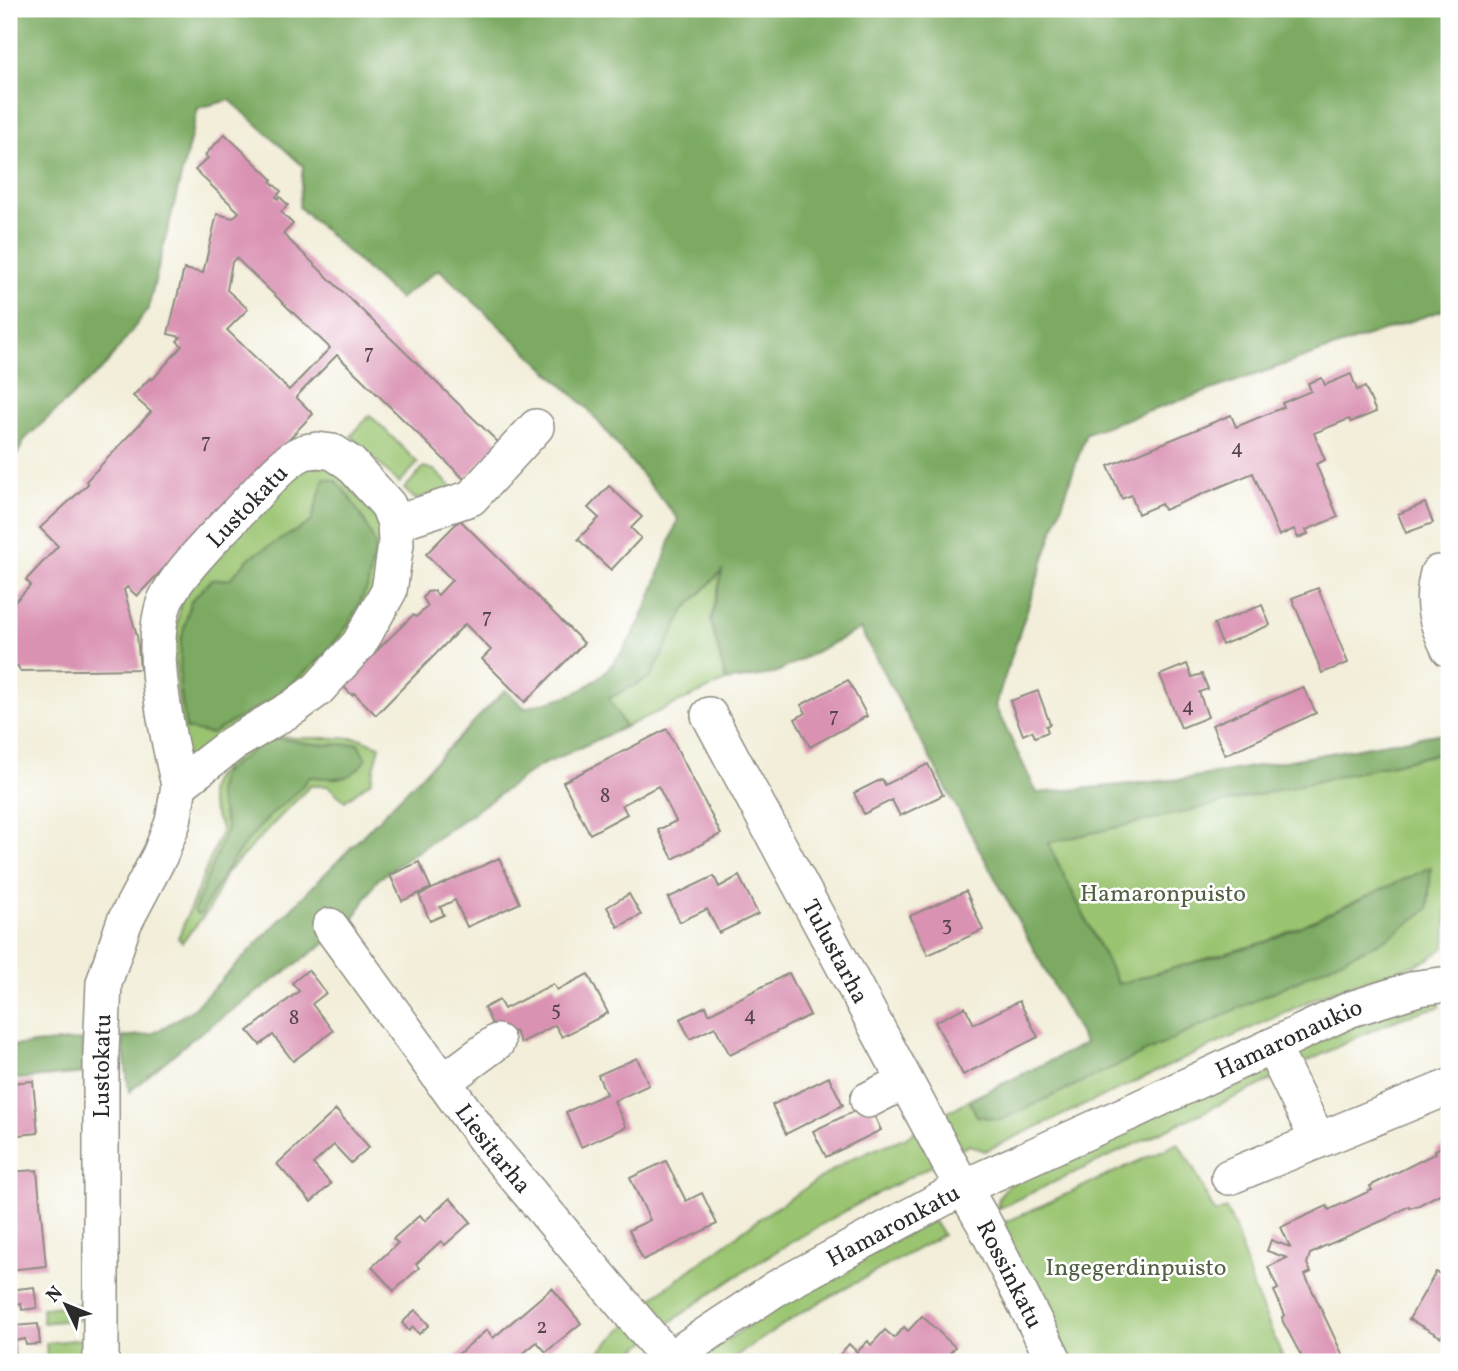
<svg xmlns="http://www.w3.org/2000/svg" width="1458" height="1371" font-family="Vollkorn,serif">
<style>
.green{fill:#9ac470;stroke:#62784e;stroke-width:2}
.forest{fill:#7baa62;stroke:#536a46;stroke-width:2}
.building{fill:#da92b2;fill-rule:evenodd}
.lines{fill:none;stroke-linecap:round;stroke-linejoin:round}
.minor-casing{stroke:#8e8c82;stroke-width:38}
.minor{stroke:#fff;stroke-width:35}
.labels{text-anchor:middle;stroke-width:5;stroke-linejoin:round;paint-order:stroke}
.number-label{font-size:21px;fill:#57454d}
.street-label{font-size:24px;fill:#2b2b2b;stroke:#fff}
.park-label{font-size:24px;fill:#526143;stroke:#fff}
</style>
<rect width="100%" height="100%" fill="#fff"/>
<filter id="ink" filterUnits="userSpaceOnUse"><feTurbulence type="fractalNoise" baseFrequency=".0143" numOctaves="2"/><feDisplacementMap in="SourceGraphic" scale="14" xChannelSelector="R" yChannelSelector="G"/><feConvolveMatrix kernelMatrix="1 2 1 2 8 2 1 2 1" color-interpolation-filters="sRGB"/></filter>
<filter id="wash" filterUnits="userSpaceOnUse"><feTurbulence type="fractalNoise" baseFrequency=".00686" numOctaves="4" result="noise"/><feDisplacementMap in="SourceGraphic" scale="28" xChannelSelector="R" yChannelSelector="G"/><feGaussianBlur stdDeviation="1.57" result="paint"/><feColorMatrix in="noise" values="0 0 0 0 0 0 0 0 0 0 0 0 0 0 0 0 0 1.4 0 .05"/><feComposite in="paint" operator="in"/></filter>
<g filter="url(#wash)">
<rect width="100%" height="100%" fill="#f2eed9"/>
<!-- green -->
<g class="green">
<path d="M370,415L418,463L399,483L351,436Z"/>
<path d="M331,465L387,531L371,610L307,685L185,760C179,705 167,649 183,595L299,468Z"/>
<path d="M424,467L434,470L454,489L415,499L404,489Z"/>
<path d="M723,570L711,621L726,681L625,727L608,698L651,677L685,609Z"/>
<path d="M268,734L295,738H359L380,746L371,781L345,801L328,786H310L226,873L209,910L182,942L178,938L222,830C218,819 208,804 209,792C211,770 251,747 268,734Z"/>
<path d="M1449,751V872L1445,947L1427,960L1414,965L1329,992L985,1151L969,1145C930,1168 890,1186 851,1208C771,1252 690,1303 621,1362H589L655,1296L763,1216L850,1159L904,1138L969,1100L977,1116L1001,1120L1387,938L1266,942L1118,984L1047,843Z"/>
<path d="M1438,1001L1440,1007C1390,1017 1344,1045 1298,1066L1289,1049L1338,1026Z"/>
<path d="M1270,1061L1278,1077L997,1209L999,1197L1008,1185Z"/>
<path d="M1178,1143L1194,1169L1215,1213L1226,1209L1235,1228L1254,1290L1285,1362H1071L999,1225Z"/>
<path d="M933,1220L943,1235L804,1311L727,1362H694L797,1293Z"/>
<path d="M82,1304V1319L43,1323L42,1308Z"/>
<path d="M82,1339V1356L47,1359L46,1343Z"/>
</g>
<!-- forest -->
<g class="forest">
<path d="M9,9H1449V308L1086,433L995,706L1037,793L1183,779L1449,732V751L1048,843L1118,984L1266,942L1431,867L1428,909L1388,938L1001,1120L977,1116L969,1100L1085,1044L860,629L773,674L726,681L711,621L722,571L685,609L651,677L609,698L625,727L538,767L377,880L349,926L192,1039L129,1092L122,1037L152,1034L192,1010L505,690L525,708C542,702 565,699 581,690C640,656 656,578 678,519L587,408L439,269L399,299L299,207L303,166L230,100L198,108L148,309L106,365L25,439L9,470Z"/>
<path d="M324,478L336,481L348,495L365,522L376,546L367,588L350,622L324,656L274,698L211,734L186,729L180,683L181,640L191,601L211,580L230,579L250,557L311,522Z"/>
<path d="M271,737C301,743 328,747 358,743L366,759C349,784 337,778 309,777C298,795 281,804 267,819C236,851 222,875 202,913L198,915L194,911L227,828L217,793L222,773Z"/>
<path d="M82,1040L85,1073L9,1080V1046Z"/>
</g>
<g id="blocks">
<!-- building -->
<g class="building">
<path d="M225,134L272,179L271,182L281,191L276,197L278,199L280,197L288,205L281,212L293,224L283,234L499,443L464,479L337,355L296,397L313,414L137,596L127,587L124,590L137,636L140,669L20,671L18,666H10L9,660V608L31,585L26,580L58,546L40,528L88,484L86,481L151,412L133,396L150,378L152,380L182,346L177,341L181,337L168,334L184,269L203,273L217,214L233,218L239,212L195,170L208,158L205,155ZM236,258L330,348L289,390L227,330L248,309L227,290L232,262Z"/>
<path d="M1351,374L1357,390L1365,387L1376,412L1351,422L1349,419L1314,433L1325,460L1316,464L1338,517L1306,530L1308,534L1298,538L1294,529L1279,536L1253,473L1164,510L1161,504L1138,514L1131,495L1122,499L1108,466L1231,415L1236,427L1284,407L1282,403L1311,391L1308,383L1322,378L1325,385Z"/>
<path d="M609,486L642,517L631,528L641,538L611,570L578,539L599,518L588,508Z"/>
<path d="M1425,503L1433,523L1406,533L1398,514Z"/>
<path d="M460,520L584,643L525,702L482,659L491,650L465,624L376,715L354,693L352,695L342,685L413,615L416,617L428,606L423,598L427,592L434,591L438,595L452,580L426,554Z"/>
<path d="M1318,588L1348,663L1322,673L1292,598Z"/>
<path d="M1262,605L1270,625L1222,645L1214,624Z"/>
<path d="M1187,664L1192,677L1202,674L1208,689L1199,692L1208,717L1181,728L1160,675Z"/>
<path d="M848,680L867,716L810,747L795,719L806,713L801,705Z"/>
<path d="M1303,687L1316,713L1225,755L1212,725Z"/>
<path d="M1038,691L1050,724L1046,726L1048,732L1035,737L1032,731L1023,735L1010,701Z"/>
<path d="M667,729L721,834L673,859L658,830L676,821L658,786L622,805L627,814L590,834L563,782Z"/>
<path d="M928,764L943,795L900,816L892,800L864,814L854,793L882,779L885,785Z"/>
<path d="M499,858L520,903L467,927L455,900L440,907L444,915L430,921L419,895Z"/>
<path d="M419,862L431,888L402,901L390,875Z"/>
<path d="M714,876L719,887L739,876L758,914L719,933L707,909L680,922L668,898Z"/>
<path d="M966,891L983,930L928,955L910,916Z"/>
<path d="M629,894L641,915L618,927L607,907Z"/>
<path d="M308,970L326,993L312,1004L333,1031L293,1061L273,1035L260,1045L248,1031L299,991L292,983Z"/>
<path d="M789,973L810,1015L730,1055L715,1027L690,1039L680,1019L706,1006L709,1014Z"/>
<path d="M588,974L608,1013L562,1037L555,1025L521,1043L515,1031L500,1039L484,1008L499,1000L504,1009L553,984L557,990Z"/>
<path d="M1019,1001L1038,1037L963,1075L935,1022L965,1007L974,1024Z"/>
<path d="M637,1058L649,1085L614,1101L626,1127L581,1147L566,1112L606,1094L598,1075Z"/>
<path d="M829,1077L843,1105L786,1134L772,1105Z"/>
<path d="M33,1081L38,1133L9,1136V1083Z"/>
<path d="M869,1104L881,1130L826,1157L813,1131Z"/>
<path d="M336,1110L369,1147L351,1163L334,1145L313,1164L331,1184L311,1202L277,1164Z"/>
<path d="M1449,1143V1189L1419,1205L1410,1208L1409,1206L1386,1219L1318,1249L1319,1250L1310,1254L1307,1264L1311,1272L1305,1275L1346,1362H1308L1306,1358L1303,1359L1283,1322L1282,1317L1285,1315L1274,1291L1278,1289L1268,1267L1287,1258L1267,1251L1271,1240L1290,1247L1281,1227L1327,1206L1329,1210L1372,1190L1370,1186L1436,1153L1435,1150Z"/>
<path d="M666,1161L686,1201L702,1193L717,1224L643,1260L629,1230L650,1220L630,1178Z"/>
<path d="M37,1170L46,1266L9,1270V1172Z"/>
<path d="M450,1198L471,1222L445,1245L441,1241L416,1264L419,1268L394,1291L372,1267L398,1243L393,1239L420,1215L425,1221Z"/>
<path d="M1436,1272L1449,1279V1323L1441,1337L1409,1319Z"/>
<path d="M34,1287L37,1308L22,1310L21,1303L11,1305L13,1326L38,1324L40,1344L26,1345L25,1339L14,1341L16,1362H9V1290Z"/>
<path d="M552,1288L581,1323L546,1352L537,1342L514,1361L516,1362H455L452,1359L487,1330L493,1338Z"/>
<path d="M415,1310L429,1325L419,1334L413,1327L409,1331L402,1323Z"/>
<path d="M922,1316L955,1347L945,1359L943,1357L938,1362H825L831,1356L835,1360L849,1344L857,1352L868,1341L871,1345L885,1330L894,1338L904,1327L908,1331Z"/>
</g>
</g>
</g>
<g filter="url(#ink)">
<use href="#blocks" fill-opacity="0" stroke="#8e8c82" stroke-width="2"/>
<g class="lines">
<defs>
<g id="minor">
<path d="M317,450L333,452L350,463L388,505L395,523L396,544L389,591L359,644L318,689L294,707L232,744L179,785C168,738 147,645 165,601C176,574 226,525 247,503C262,488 283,461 302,453C306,451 313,451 317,450Z"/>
<path d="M395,523L471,498L536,427"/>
<path d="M1438,573C1430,603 1436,622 1449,649"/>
<path id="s1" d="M709,715L951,1166L984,1223L1055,1362"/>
<path id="s2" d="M330,926L490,1146L669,1359"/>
<path d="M1272,1046L1318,1140"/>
<path d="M443,1082L497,1042"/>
<path d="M868,1100L905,1081"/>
<path d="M1229,1177L1449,1087"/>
<path id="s3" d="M101,1362V1053L104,983L124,923L160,855L173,822L179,785"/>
<path id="s4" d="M665,1362L775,1289L962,1188L1133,1111L1351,1009L1418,988L1449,984"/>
</g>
</defs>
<!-- minor casing -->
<use href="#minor" class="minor-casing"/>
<!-- minor -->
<use href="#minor" class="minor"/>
</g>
</g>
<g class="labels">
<!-- number labels -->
<g class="number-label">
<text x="369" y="359">7</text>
<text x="206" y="448">7</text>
<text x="1237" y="454">4</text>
<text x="487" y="623">7</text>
<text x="1188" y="712">4</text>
<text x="834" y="722">7</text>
<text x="605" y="802">8</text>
<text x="947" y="930">3</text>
<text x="556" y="1015">5</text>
<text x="750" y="1021">4</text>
<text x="294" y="1024">8</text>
<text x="542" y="1333">2</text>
</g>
<!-- street labels -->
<g class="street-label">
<text transform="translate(247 506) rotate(-46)" y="8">Lustokatu</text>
<text dy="8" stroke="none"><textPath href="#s1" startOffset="268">Tulustarha</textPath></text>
<text dy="8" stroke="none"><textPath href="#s4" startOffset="704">Hamaronaukio</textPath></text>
<text dy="8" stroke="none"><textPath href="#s3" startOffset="296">Lustokatu</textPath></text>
<text dy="8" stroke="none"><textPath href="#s2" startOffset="276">Liesitarha</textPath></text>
<text dy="8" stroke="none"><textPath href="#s4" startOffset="266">Hamaronkatu</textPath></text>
<text dy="8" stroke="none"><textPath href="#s1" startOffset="635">Rossinkatu</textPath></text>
</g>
<!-- park labels -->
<g class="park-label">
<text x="1163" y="901">Hamaronpuisto</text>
<text x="1136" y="1275">Ingegerdinpuisto</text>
</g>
</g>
<!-- margin -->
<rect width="1458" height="1371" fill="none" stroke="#fff" stroke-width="35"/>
<!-- north arrow -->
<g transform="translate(66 1305) rotate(313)" stroke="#ffffff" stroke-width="5" paint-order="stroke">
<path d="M0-5L12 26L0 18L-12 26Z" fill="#2b2b2b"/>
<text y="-10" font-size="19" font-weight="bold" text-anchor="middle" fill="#2b2b2b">N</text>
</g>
</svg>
